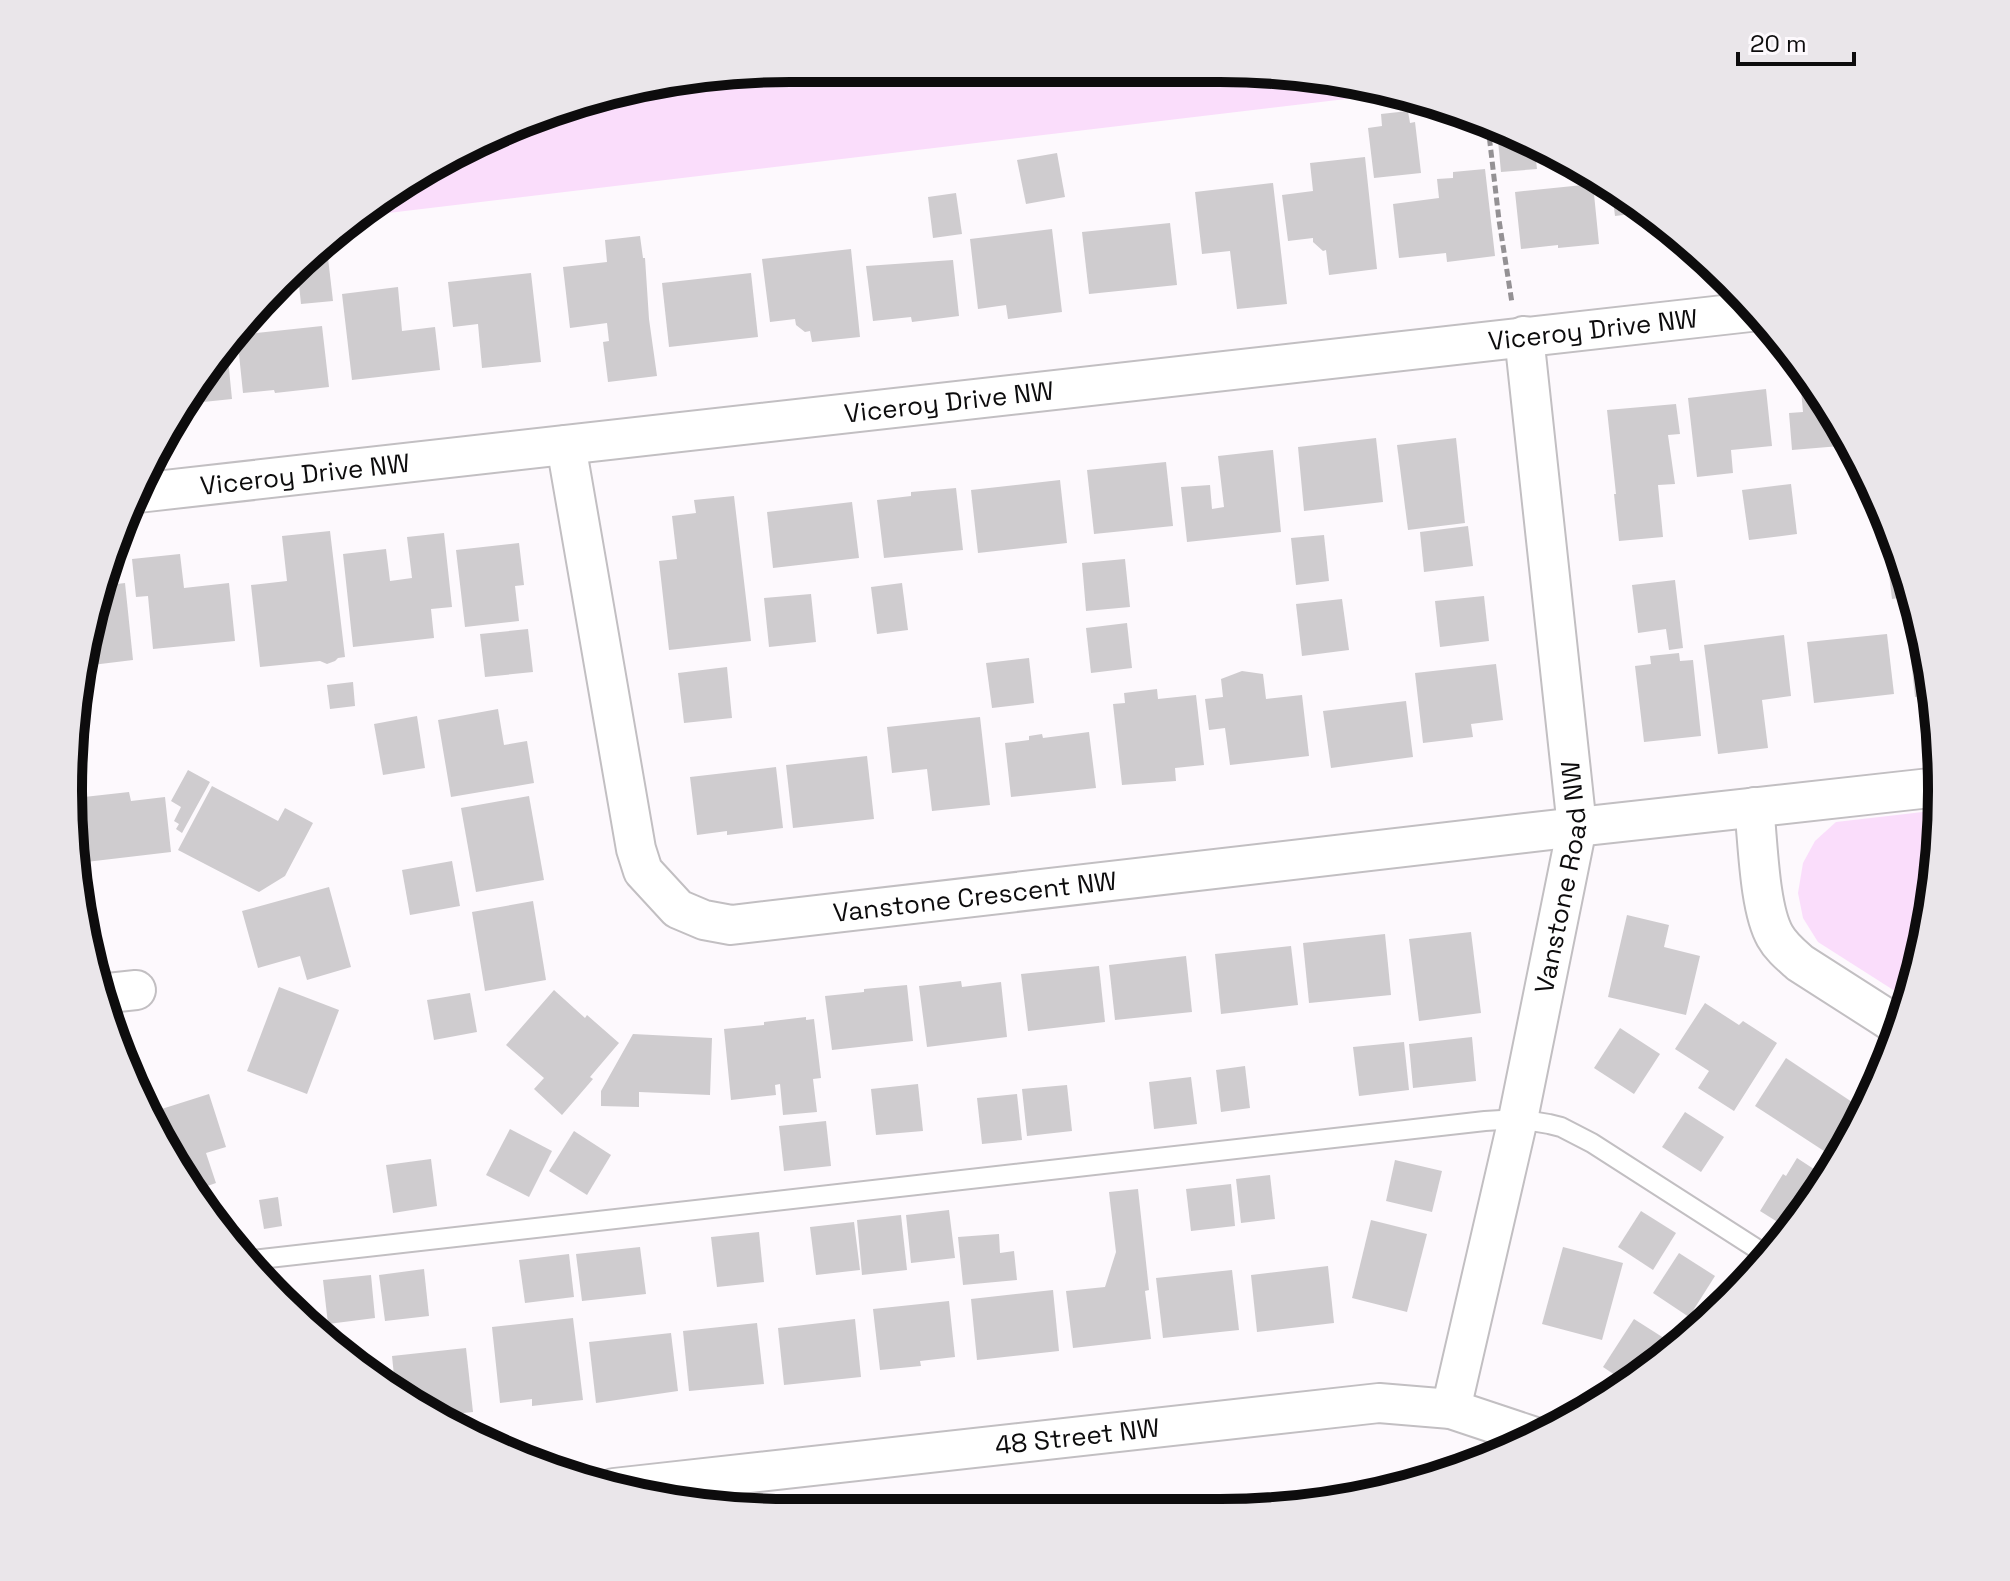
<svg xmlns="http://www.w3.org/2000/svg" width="2010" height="1581" font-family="'Space Grotesk',sans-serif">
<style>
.green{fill:#faddfb}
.building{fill:#cfcccf}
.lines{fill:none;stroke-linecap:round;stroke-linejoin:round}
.service-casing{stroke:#c2bfc2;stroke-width:22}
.minor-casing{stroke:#c2bfc2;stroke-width:42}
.path{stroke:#949194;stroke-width:5;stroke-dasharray:8 4;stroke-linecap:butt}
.service{stroke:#fff;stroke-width:18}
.minor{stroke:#fff;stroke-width:38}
.labels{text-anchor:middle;stroke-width:7;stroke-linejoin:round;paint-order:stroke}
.street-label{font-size:26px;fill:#0d0c0d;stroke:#fdf9fd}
.rim{fill:none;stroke:#0d0c0d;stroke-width:10}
</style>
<rect width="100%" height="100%" fill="#fdf9fd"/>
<!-- green -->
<g class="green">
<path d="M790,68L1266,70L1388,94L363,216L429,165L603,93Z"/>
<path d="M1940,810V837L1917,977L1909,1000L1818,942L1803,918L1798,893L1803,863L1815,841L1836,822Z"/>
</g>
<!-- building -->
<g class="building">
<path d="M1408,111L1410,123L1415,122L1421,173L1374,178L1368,128L1382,126L1381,114Z"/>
<path d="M1497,130L1535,151L1537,169L1501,172Z"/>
<path d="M1057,153L1065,197L1026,204L1017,160Z"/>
<path d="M1365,157L1377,269L1329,275L1326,250L1323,251L1313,242V238L1288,241L1282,195L1313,191L1310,163Z"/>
<path d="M1485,169L1495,256L1447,262L1446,253L1399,258L1393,204L1439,198L1437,179L1453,178V172Z"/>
<path d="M1273,183L1287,304L1237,309L1230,251L1202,254L1195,192Z"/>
<path d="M1593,184L1599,244L1558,248V245L1521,249L1515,192Z"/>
<path d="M1612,192L1636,205L1649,212L1615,216Z"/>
<path d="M956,193L962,234L933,238L928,197Z"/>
<path d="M1170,223L1177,285L1089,294L1082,232Z"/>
<path d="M1052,229L1062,312L1008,319L1006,305L978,309L970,239Z"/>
<path d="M640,236L643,258H645L649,319L657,376L608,382L603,342L609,341L607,323L570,328L563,267L607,262L605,240Z"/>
<path d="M851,249L860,337L812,342L810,331L805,332L796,325L795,319L770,322L762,259Z"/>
<path d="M328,258L333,301L301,304L297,266L304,261Z"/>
<path d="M953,260L959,316L912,322L911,317L873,321L866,266Z"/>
<path d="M531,273L541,362L482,368L478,324L453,327L448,282Z"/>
<path d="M751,273L758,337L669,347L662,283Z"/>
<path d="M398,287L402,331L435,327L440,370L352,380L342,294Z"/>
<path d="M322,326L329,387L275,393L274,390L243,393L237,335Z"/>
<path d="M227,349L232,399L184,404L192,394Z"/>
<path d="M1766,389L1772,446L1731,450L1733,473L1697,477L1688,398Z"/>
<path d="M1816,389L1845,429L1852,445L1792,450L1789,413L1803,412L1801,390Z"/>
<path d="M1676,404L1680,434L1668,435L1675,484L1658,485L1663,537L1619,541L1614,494H1616L1607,410Z"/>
<path d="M1376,438L1383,502L1304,511L1298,447Z"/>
<path d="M1456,438L1465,523L1408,530L1397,445Z"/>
<path d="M1273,450L1281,532L1187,542L1181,487L1210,485L1212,509L1224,507L1218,456Z"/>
<path d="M1166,462L1173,526L1094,534L1087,470Z"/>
<path d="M1060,480L1067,543L978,553L971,490Z"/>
<path d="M1791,484L1797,534L1749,540L1742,490Z"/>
<path d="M956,488L963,550L884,558L877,500L911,496V492Z"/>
<path d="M734,496L751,641L669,650L659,561L677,559L672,516L696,513L694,500Z"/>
<path d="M852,502L859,558L773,568L767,512Z"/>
<path d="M1468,526L1473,566L1424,572L1420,532Z"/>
<path d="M330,531L345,657L338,658L335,661L327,664L320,661L260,667L251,585L287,581L282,536Z"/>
<path d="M444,533L452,607L431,609L434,638L353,647L343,554L386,549L390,581L412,578L407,537Z"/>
<path d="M1324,535L1329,581L1296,585L1291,538Z"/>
<path d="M519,543L524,585L515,586L519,621L465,627L456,550Z"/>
<path d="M180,554L184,588L229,583L235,641L153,649L148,596L136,597L132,559Z"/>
<path d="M1902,555L1912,596L1892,599L1887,557Z"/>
<path d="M1125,559L1130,607L1086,611L1082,563Z"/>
<path d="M1675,580L1683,648L1669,650L1666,629L1638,633L1632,585Z"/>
<path d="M125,583L133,660L84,666L93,604L100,586Z"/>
<path d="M902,583L908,630L877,634L871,587Z"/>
<path d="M811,594L816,642L769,647L764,598Z"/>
<path d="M1484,596L1489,641L1440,647L1435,601Z"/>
<path d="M1342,599L1349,650L1302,656L1296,604Z"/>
<path d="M1127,623L1132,668L1091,673L1086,628Z"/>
<path d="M528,629L533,672L485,677L480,634Z"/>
<path d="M1921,631L1935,694L1915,697L1908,632Z"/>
<path d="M1887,634L1894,694L1814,703L1807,642Z"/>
<path d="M1784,635L1791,696L1762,700L1768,748L1718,754L1704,645Z"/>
<path d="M1679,653L1680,661L1693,660L1701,736L1644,742L1635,666L1651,664L1650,656Z"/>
<path d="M1029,658L1034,703L992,708L986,663Z"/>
<path d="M1496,664L1503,720L1471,724L1473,737L1423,743L1415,673Z"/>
<path d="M727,667L732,718L684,723L678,673Z"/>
<path d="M1242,671L1263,674L1266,699L1302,695L1309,756L1230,765L1225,728L1209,730L1205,699L1223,697L1221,679Z"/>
<path d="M353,682L355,706L330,709L327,685Z"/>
<path d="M1157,689L1158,699L1196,695L1204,765L1175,768L1176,781L1122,785L1113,704L1125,703L1124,693Z"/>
<path d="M1406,701L1413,757L1331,768L1323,711Z"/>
<path d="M498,709L504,745L527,741L534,783L451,797L438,720Z"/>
<path d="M417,716L425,768L383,775L374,724Z"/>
<path d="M980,717L990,805L932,811L927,769L892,773L887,727Z"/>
<path d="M1089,732L1096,788L1011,797L1005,743L1029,740V736L1042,734L1043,738Z"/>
<path d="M867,756L874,819L793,828L786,765Z"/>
<path d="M776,767L783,828L727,835V831L697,835L690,777Z"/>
<path d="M188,770L210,782L182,833L176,829L179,824L174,821L181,807L171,801Z"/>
<path d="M212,786L278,821L285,808L313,823L285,876L259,892L178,850Z"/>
<path d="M129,792L131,801L165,797L171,852L86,862L80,806L85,805L84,797Z"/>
<path d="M529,796L544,880L476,892L461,808Z"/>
<path d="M70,805H73L79,851H76Z"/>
<path d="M452,861L460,906L410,915L402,870Z"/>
<path d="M329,887L351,967L307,980L300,956L258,968L242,911Z"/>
<path d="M533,901L546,980L485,991L472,912Z"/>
<path d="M1627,915L1669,925L1664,947L1700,956L1686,1015L1608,997Z"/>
<path d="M1471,932L1481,1013L1419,1021L1409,939Z"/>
<path d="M1385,934L1391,995L1309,1003L1303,943Z"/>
<path d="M1291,946L1298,1005L1221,1014L1215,954Z"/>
<path d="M1186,956L1192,1012L1115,1020L1109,965Z"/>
<path d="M1099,966L1105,1022L1028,1031L1021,974Z"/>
<path d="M961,981L962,987L1001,982L1007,1037L927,1047L919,986Z"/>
<path d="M907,985L913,1041L832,1050L825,996L864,992V989Z"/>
<path d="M279,987L339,1010L307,1094L247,1071Z"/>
<path d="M554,990L585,1018L587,1015L619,1043L590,1077L593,1079L562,1115L534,1089L544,1078L506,1045Z"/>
<path d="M470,993L477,1032L434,1040L427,1000Z"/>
<path d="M1705,1003L1739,1025L1743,1021L1777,1043L1734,1111L1698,1088L1709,1071L1675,1049Z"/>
<path d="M806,1017V1020L814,1019L821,1078L813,1079L817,1112L783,1115L780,1084L775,1085L776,1095L731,1100L724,1029L764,1025V1022Z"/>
<path d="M1620,1028L1660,1054L1634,1094L1594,1068Z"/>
<path d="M633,1034L712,1038L710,1095L639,1092V1107L601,1106V1091Z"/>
<path d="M1472,1037L1476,1081L1413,1088L1409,1044Z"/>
<path d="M1404,1042L1409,1090L1359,1096L1353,1047Z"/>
<path d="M1786,1058L1855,1104L1824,1151L1755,1106Z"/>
<path d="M1245,1066L1250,1108L1221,1112L1216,1070Z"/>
<path d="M1191,1077L1197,1124L1154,1129L1149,1082Z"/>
<path d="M918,1084L923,1131L876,1135L871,1089Z"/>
<path d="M1067,1085L1072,1131L1027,1136L1022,1089Z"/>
<path d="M209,1094L226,1147L206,1153L216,1183L193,1191L165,1152L149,1113Z"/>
<path d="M1017,1094L1022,1140L982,1144L977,1098Z"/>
<path d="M1685,1112L1724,1137L1701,1172L1662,1147Z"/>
<path d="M826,1121L831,1166L784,1171L779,1126Z"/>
<path d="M510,1129L552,1151L529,1197L486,1175Z"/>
<path d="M574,1131L611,1155L587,1195L549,1171Z"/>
<path d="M1797,1158L1826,1177L1792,1231L1760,1211L1783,1174L1786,1176Z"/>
<path d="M431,1159L437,1206L393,1213L386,1165Z"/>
<path d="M1395,1160L1442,1171L1432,1212L1386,1201Z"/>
<path d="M1270,1175L1275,1219L1241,1223L1236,1179Z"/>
<path d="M1231,1184L1235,1226L1191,1231L1186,1189Z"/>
<path d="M1138,1189L1149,1290L1145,1291L1151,1339L1073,1348L1066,1291L1105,1287L1116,1252L1109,1192Z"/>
<path d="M278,1197L282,1226L264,1229L259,1200Z"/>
<path d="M949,1210L955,1258L911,1263L906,1215Z"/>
<path d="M1641,1211L1676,1233L1653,1270L1618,1247Z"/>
<path d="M901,1215L907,1270L862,1275L857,1220Z"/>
<path d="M1371,1220L1427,1234L1407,1312L1352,1298Z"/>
<path d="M854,1222L860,1270L816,1275L810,1227Z"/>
<path d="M759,1232L764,1282L717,1287L711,1237Z"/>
<path d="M999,1234L1000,1253L1014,1251L1017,1280L963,1285L958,1237Z"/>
<path d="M640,1247L646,1294L582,1301L576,1254Z"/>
<path d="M1563,1247L1623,1263L1602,1340L1542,1324Z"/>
<path d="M1679,1253L1715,1276L1689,1317L1653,1293Z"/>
<path d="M569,1254L574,1297L525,1303L519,1260Z"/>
<path d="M1328,1266L1334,1323L1257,1332L1251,1275Z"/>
<path d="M424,1269L429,1316L385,1321L379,1275Z"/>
<path d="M1232,1270L1239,1330L1163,1338L1156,1278Z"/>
<path d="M371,1275L375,1318L328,1324L323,1280Z"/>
<path d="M285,1284L287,1302L269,1286Z"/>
<path d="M1053,1290L1059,1351L977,1360L971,1299Z"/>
<path d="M949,1301L955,1357L920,1361L921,1366L880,1370L873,1309Z"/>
<path d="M573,1318L583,1400L532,1406V1399L500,1403L492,1327Z"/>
<path d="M855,1319L861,1377L784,1385L778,1328Z"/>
<path d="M1634,1319L1678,1347L1627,1383L1603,1367Z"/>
<path d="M757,1323L764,1384L689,1391L683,1331Z"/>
<path d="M671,1333L678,1391L596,1403L589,1342Z"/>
<path d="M466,1348L473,1412L435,1416L396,1395L392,1356Z"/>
<path d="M382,1367L384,1387L364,1369Z"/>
</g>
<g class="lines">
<defs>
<path id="service" d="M243,1261L1485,1121L1518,1119L1549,1124L1561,1127L1592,1143L1768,1256"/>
<g id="minor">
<path id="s1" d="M566,445L636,849L643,871L678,909L704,920L731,925L1577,827L1939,787"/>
<path id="s2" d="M138,493L1759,311"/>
<path d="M1754,807C1758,841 1759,908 1775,936C1781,947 1791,955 1800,963L1889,1020L1900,1023"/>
<path d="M99,994L136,990"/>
<path id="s3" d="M1451,1409L1518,1119L1577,827L1524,336"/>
<path id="s4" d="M614,1488L1379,1403L1451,1409L1535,1437"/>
</g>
</defs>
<!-- service casing -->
<use href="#service" class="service-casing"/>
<!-- minor casing -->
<use href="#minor" class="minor-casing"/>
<!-- path -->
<path class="path" d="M1488,126L1499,220L1512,303"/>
<!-- service -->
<use href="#service" class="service"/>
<!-- minor -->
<use href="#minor" class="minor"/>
</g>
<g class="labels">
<!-- street labels -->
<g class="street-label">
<text dy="9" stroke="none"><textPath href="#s2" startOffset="1464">Viceroy Drive NW</textPath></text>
<text dy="9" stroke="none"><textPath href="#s2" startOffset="816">Viceroy Drive NW</textPath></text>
<text dy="9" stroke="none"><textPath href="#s2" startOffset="168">Viceroy Drive NW</textPath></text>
<text dy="9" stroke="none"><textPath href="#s3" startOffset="544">Vanstone Road NW</textPath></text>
<text dy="9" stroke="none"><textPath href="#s1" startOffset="786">Vanstone Crescent NW</textPath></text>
<text dy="9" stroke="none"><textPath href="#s4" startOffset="466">48 Street NW</textPath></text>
</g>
</g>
<!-- crop -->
<path d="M0 0H2010V1581H0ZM790 82H1220A708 708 0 0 1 1928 790V791A708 708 0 0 1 1220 1499H790A708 708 0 0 1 82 791V790A708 708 0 0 1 790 82Z" fill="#eae6ea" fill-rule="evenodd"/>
<path class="rim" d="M790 82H1220A708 708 0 0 1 1928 790V791A708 708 0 0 1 1220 1499H790A708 708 0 0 1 82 791V790A708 708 0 0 1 790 82Z"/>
<!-- scale -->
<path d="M1738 52v12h116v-12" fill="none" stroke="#0d0c0d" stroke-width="4"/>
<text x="1750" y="52" font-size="24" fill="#0d0c0d" stroke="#fdf9fd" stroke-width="6" paint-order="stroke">20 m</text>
</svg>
